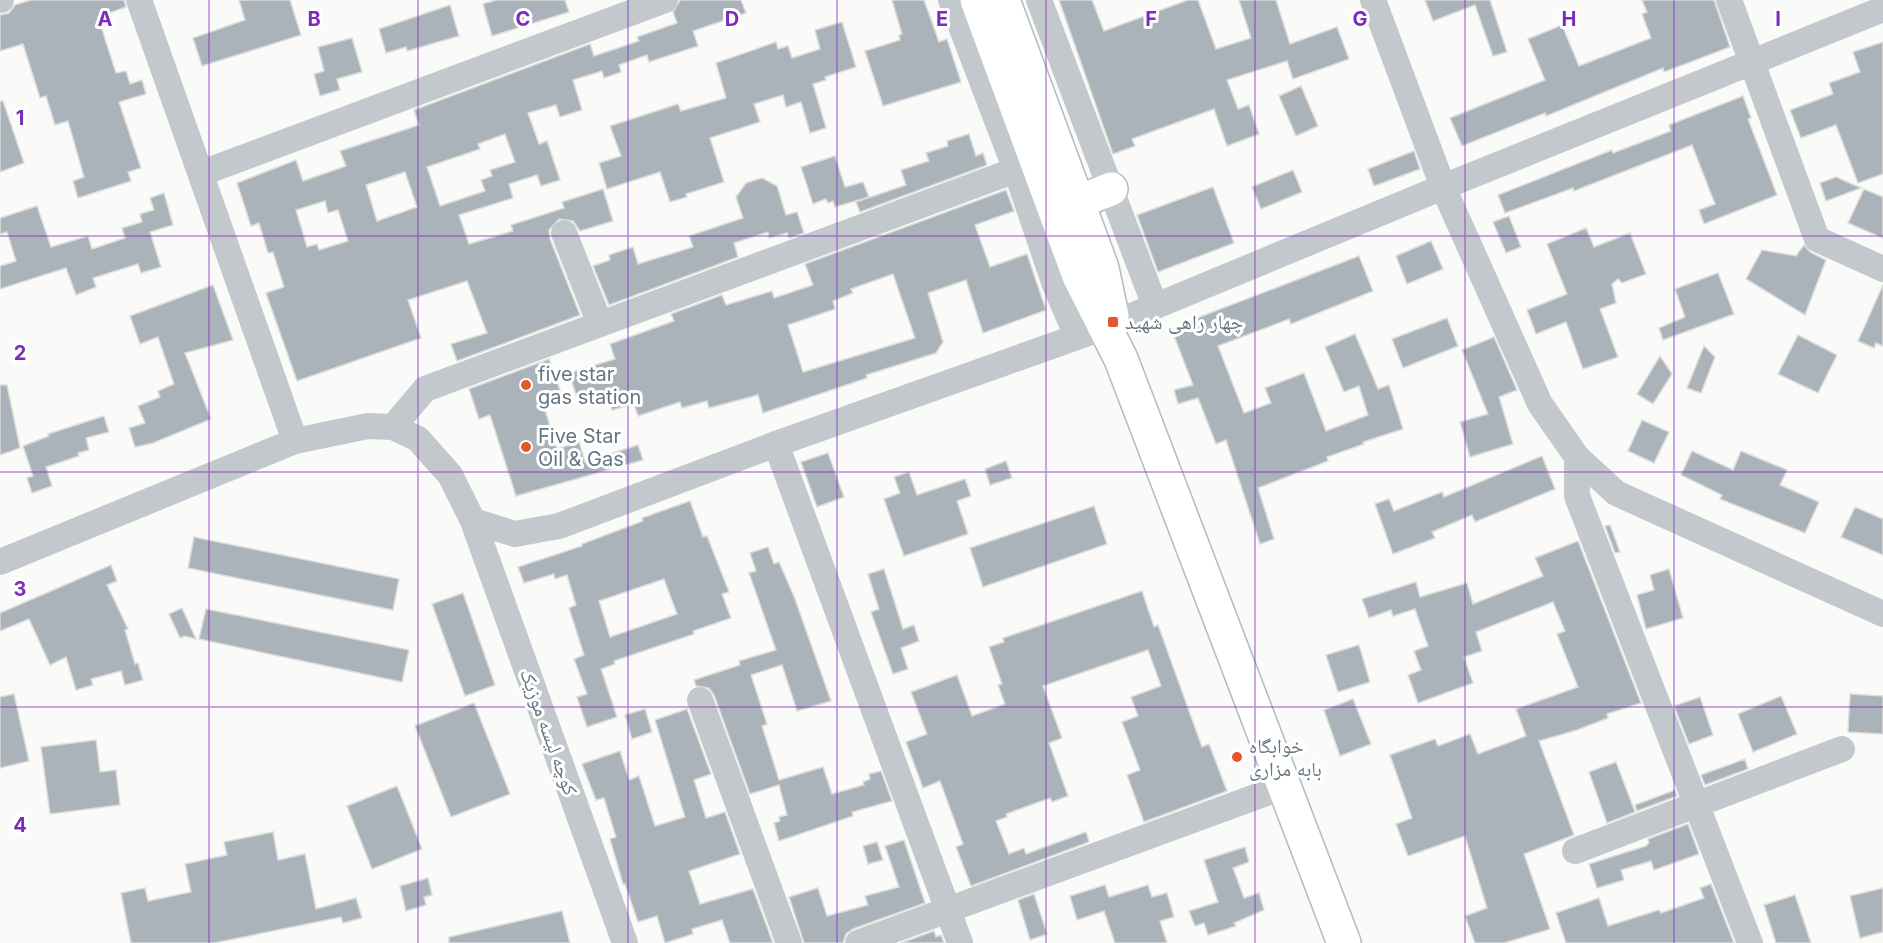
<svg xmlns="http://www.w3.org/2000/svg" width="1883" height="943" font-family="Inter,'Noto Naskh Arabic',sans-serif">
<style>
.building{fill:#aab3b9;stroke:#dcdcda;stroke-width:1.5;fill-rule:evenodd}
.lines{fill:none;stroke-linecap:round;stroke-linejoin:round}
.major-casing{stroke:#b5babe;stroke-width:36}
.minor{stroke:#c3c8cc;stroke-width:26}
.major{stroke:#fff;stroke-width:33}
.grid{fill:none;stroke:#7b2cbf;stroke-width:1.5;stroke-opacity:0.55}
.poi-dot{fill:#e4572e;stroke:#fff;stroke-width:2}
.labels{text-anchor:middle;stroke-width:6;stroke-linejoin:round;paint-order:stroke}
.poi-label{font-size:20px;fill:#657683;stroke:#fff;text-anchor:start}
.street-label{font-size:20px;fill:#657683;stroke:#fff}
.grid-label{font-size:20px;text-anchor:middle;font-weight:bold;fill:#7b2cbf;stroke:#fff;stroke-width:6;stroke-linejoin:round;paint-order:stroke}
</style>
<rect width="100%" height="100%" fill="#fafaf8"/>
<!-- building -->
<g class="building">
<path d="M31,0H124L126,7L98,17L116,73L126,71L130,84L142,80L146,94L119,102L141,168L128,172L131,181L78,198L73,181L84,177L68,121L55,125L46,96L40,98L23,44L0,51V15L9,13L15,5Z"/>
<path d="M239,0H290L301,35L202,66L193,38L245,20Z"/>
<path d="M496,0H565L569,12L492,36L483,4Z"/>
<path d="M680,0H741L746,13L693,31L698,46L649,62L647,55L619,65L621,72L604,78L602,71L573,80L582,110L560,117L556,105L528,113L539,144L547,141L560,180L541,186L537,175L509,184L513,198L459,215L469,244L513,231L511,225L564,208L562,202L603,189L613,221L580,231L573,221L559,219L549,230L550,239L580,315L457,361L451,344L487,333L467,281L408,300L421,338L297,381L266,293L284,287L273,252L268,253L259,223L251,226L237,183L296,160L303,181L346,166L340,151L419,125L414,110L590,44L594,56L639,41L637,37L677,23L673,12ZM505,134L515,162L490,170L492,176L481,180L485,191L440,206L427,167L480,149L478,144ZM405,172L417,207L377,221L366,185ZM325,201L328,213L338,210L348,241L319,250L317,244L307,247L296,210Z"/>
<path d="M892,0H924L939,42L947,39L961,82L883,106L865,51L900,40L899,35L902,34Z"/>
<path d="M1059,0H1092L1104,31L1188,0H1198L1216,49L1251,38L1239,0H1276L1290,44L1337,27L1349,59L1293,79L1287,61L1227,80L1238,109L1249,105L1259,134L1227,146L1214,109L1132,139L1135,146L1113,154Z"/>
<path d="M1425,0H1490L1507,52L1493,56L1475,5L1433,21Z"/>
<path d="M1642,0H1714L1730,47L1664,72L1663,68L1546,116L1545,113L1462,146L1450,118L1545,80L1528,39L1562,25L1579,66L1651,38L1642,14L1647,12Z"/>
<path d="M450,5L459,36L407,51L406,47L386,53L379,29Z"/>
<path d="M842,22L856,67L825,77L826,80L813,84L826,128L810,133L801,102L786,107L783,95L754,104L760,122L710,138L724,182L686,194L687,197L670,202L660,172L607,189L599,163L621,156L610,126L678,104L681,111L726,98L716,63L776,42L778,49L788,46L792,58L820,49L815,30Z"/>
<path d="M352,38L362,72L337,79L340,90L320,96L314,74L324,71L318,47Z"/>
<path d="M1883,42V174L1858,183L1836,125L1801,138L1790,110L1833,94L1829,83L1860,72L1853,52Z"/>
<path d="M1301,86L1318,126L1296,136L1279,96Z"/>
<path d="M1743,96L1751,118L1748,119L1777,195L1704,224L1699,210L1715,204L1692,145L1574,191L1573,188L1505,213L1498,195L1612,150L1613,153L1671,131L1669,125Z"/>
<path d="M0,101H3L24,163L0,172Z"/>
<path d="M969,134L976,156L983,153L987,165L860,212L856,202L906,185L901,170L929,161L926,153L948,146L947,141Z"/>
<path d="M1414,151L1420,169L1374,186L1368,169Z"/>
<path d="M835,156L845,187L863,182L869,197L835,207L833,201L828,203L826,199L813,204L801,167Z"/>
<path d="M1293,170L1302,192L1261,209L1252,187Z"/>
<path d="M1836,177L1861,188L1826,201L1820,183Z"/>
<path d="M762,178L777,186L786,215L797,212L804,233L789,238L787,233L769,238L768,232L734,243L738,257L609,305L593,266L610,260L609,255L633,247L638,264L693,247L689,236L743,218L736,197L746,183Z"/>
<path d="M1213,187L1234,243L1158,272L1137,215Z"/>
<path d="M1864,189L1883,197V238L1848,223Z"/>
<path d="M1006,190L1014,211L975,225L990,267L1027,254L1046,310L983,333L966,280L928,293L943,342L936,353L866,375L867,378L763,413L758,395L709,408L707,401L682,408L680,402L638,416L634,404L612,410L607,394L579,403L569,373L615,359L610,344L674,321L671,314L722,295L726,305L772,291L774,298L813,285L805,264ZM893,274L915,338L803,372L788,325L835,309L833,301L853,293L851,289Z"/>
<path d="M164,193L173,225L150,232L161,267L141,273L138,264L93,278L96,287L76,295L66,268L0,289V266L16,261L7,232L0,234V218L37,206L51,247L88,236L92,249L125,238L122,228L142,222L140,214L154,210L150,198Z"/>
<path d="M1509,216L1521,247L1506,253L1493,222Z"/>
<path d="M1586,228L1594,247L1630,233L1646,274L1622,283L1618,279L1612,284L1616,303L1600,309L1618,357L1583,369L1566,322L1536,334L1527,310L1567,294L1547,244Z"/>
<path d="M1431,241L1443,269L1407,284L1396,256Z"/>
<path d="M1804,245L1810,252L1826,260L1805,315L1746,279L1762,250L1796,256Z"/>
<path d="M1359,256L1373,291L1291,324L1289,319L1218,346L1244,413L1271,403L1265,388L1304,373L1326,431L1368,415L1359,386L1344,392L1325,347L1355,334L1378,389L1389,385L1403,429L1363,442L1364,444L1327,457L1328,461L1258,488L1274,539L1260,544L1226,440L1216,444L1198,398L1178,404L1174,390L1193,385L1171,328Z"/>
<path d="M1718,273L1734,314L1663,340L1659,328L1685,317L1675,289Z"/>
<path d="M213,285L233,340L185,353L211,419L153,443L135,447L129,428L145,423L138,406L160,397L158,391L174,384L158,337L140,344L130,316Z"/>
<path d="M1883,285V346L1876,343L1874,348L1858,341Z"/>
<path d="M1447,318L1458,346L1403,368L1392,339Z"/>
<path d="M1798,335L1837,355L1818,393L1778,374Z"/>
<path d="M1494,337L1517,390L1499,397L1513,444L1470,457L1460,422L1488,414L1462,350Z"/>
<path d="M1704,346L1715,357L1701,393L1687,388Z"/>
<path d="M1660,356L1672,374L1653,404L1637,394Z"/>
<path d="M549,359L560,390L541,397L557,449L579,442L585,462L638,445L643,460L516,496L490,415L479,419L469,389Z"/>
<path d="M0,385H7L20,448L0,455Z"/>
<path d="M104,416L109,432L86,438L89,450L78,453L79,456L46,467L52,486L32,493L27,478L33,476L23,446L49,436L48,434Z"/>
<path d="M1642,420L1669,432L1654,463L1628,451Z"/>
<path d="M1692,451L1733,470L1741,451L1787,470L1780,485L1819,502L1805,533L1720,499L1722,495L1681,475Z"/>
<path d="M828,453L844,497L817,507L801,462Z"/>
<path d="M1542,456L1555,489L1475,522L1472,515L1432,532L1435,538L1393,554L1375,504L1389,499L1394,511L1442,492L1444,497Z"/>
<path d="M1006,461L1012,478L990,485L985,469Z"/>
<path d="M909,472L917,495L965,479L971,496L957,501L968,534L904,556L884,499L900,493L894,477Z"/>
<path d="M690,501L703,537L707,536L729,592L722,594L731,618L693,631L694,634L614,661L615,664L601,669L617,717L587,727L577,697L587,694L574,659L584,655L569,608L576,605L567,575L555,579L554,574L524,583L518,567L582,546V544L643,521L642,518ZM664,579L677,614L610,637L599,601Z"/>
<path d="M1094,506L1107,544L983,587L970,548Z"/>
<path d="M1855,507L1883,519V555L1841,537Z"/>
<path d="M1610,525L1620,552L1615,553L1605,526Z"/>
<path d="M194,537L399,579L393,610L188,568Z"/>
<path d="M1578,541L1641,703L1607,714L1608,718L1577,730L1539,741L1574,835L1524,854L1550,929L1504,943H1475L1465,916L1487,908L1465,836L1408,856L1396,824L1412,818L1390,755L1435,739L1438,746L1470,734L1478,754L1526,736L1516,709L1578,687L1557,634L1565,631L1553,602L1476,632L1482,651L1464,657L1473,683L1418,703L1408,675L1421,670L1414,651L1428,646L1415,609L1393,616L1391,610L1369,618L1362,599L1416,582L1420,597L1467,583L1473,604L1543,576L1535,558Z"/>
<path d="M768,547L774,564L779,562L795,599L831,701L797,711L782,665L751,675L767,724L762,726L779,780L823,767L832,794L864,785L863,782L870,779L869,774L881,771L892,801L852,812L853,816L779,841L774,823L780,821L779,817L787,815L779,785L750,794L714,695L709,688L696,686L694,680L740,665L739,661L776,650L749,573L756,571L750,553Z"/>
<path d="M111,565L117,581L107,585L128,629L125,630L135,664L138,663L143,680L125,685L121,671L91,679L93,685L76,690L66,657L50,665L29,619L0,631V613Z"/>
<path d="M884,569L903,629L914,625L919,641L901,648L908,669L893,674L871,612L879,609L868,574Z"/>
<path d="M1669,569L1683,618L1646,629L1637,595L1654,590L1650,575Z"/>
<path d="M1142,591L1154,627L1158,625L1202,747L1209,744L1227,791L1144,822L1127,775L1140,770L1122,722L1138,716L1131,697L1161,686L1148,650L1043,686L1062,738L1049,743L1068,796L1052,802L1050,798L1006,814L1007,817L996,821L1009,854L1024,848L1026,854L1086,832L1089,842L971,886L956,847L963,844L940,781L923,788L906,742L927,734L911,692L957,675L972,716L1005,704L998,685L1002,684L989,647L1004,642L1003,638Z"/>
<path d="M463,593L495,685L465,696L432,604Z"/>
<path d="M182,608L196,639L185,636L180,638L169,614Z"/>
<path d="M206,609L409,650L402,682L199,639Z"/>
<path d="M1359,645L1370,682L1338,692L1326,655Z"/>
<path d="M14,694L29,761L0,768V697Z"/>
<path d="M1850,694L1883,696V734L1848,732Z"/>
<path d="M1781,696L1797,734L1753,752L1738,714Z"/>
<path d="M1700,697L1713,735L1689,744L1674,706Z"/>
<path d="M1353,699L1371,744L1340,756L1324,710Z"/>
<path d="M474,703L510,794L451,817L415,726Z"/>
<path d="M645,709L652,732L632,739L625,715Z"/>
<path d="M687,709L711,774L694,780L706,818L725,812L740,854L689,871L700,904L753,889L773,943H730L722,920L692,929L693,934L665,943L657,916L638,922L625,884H623L610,839L616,837L604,798L596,800L582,764L620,751L629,780L639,776L655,826L685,817L655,720Z"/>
<path d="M96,740L100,772L116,770L120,805L50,814L41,747Z"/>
<path d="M1745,759L1748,769L1705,785L1701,775Z"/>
<path d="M1616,762L1635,812L1607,823L1589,772Z"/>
<path d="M397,786L422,849L372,869L347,806Z"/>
<path d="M1675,790L1677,796L1637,811L1635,805Z"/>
<path d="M1688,824L1699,854L1654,870L1651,861L1621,870L1624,880L1597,888L1589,864L1646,846L1649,843L1648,839Z"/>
<path d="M273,832L278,860L305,854L316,909L356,898L362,918L343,923L341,917L214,943H131L121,893L145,888L148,901L191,892L185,864L227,855L224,842Z"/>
<path d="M904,840L925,903L853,929L846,934L843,943H804L789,897L818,888L827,916L868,905L865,896L899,887L885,846Z"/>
<path d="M877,842L883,860L868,864L863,846Z"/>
<path d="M1245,847L1249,862L1233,868L1244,898L1259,893L1264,910L1234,923L1236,926L1208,935L1204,923L1195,926L1189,911L1218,902L1204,860Z"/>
<path d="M428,878L432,895L424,897L426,905L406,911L400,886Z"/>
<path d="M1711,884L1734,943H1566L1556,913L1599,898L1608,926L1659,910L1661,913L1704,898L1700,888Z"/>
<path d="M1105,885L1109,897L1148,885L1152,897L1167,893L1174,917L1160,921L1167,943H1115L1104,911L1077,920L1070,896Z"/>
<path d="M1883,888V932L1860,938L1850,896Z"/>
<path d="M1034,894L1047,934L1030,940L1018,900Z"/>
<path d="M1795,895L1811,943H1776L1764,905Z"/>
<path d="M562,911L570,943H449V937Z"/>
<path d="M934,931L936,937L941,935L944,943H901Z"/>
</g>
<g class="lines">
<defs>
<g id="major">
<path d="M977,0L1079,276L1121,359L1344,943"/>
<path d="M1003,0L1102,268L1112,316"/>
<path d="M1078,202L1111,189"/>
</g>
</defs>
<!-- major casing -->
<use href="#major" class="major-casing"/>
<!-- minor -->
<g class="minor">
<path d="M0,0H1"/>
<path d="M139,0L295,441"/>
<path d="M951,0L1016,170L1055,285L1077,336"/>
<path d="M1039,0L1155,306"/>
<path d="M1373,0L1443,187L1540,404L1577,457L1616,493L1883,614"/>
<path d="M1729,0L1817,239L1883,269"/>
<path d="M202,173L665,0"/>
<path d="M564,233L600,324"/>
<path d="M393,427L425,389L1016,170"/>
<path d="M776,444L960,943"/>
<path d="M1577,457V496L1750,943"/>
<path d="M473,521L515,534L559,526L776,444L1105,327L1443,187L1883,9"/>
<path d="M0,562L295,441L368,426L393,427L418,439L450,475L473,521L625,943"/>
<path d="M700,700L789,943"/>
<path d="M1575,851L1842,749"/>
<path d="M858,943L1285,786"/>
</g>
<!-- major -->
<use href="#major" class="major"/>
</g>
<!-- grid -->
<path class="grid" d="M209,0V943M418,0V943M628,0V943M837,0V943M1046,0V943M1255,0V943M1465,0V943M1674,0V943M0,236H1883M0,472H1883M0,707H1883"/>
<!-- markers -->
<g class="poi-dot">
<rect x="1107" y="316" width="12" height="12" rx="3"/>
<circle cx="526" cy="385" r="6"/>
<circle cx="526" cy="447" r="6"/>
<circle cx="1237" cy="757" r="6"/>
</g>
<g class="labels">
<!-- poi labels -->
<g class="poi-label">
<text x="1125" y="329">چهار راهی شهید</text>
<text x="538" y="381">five star<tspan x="538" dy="23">gas station</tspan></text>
<text x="538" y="443">Five Star<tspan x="538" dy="23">Oil &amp; Gas</tspan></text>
<text x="1249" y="753">خوابگاه<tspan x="1249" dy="23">بابه مزاری</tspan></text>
</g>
<!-- street labels -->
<g class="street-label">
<text transform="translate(549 732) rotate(70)" y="7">کوچه لیسه موزیک</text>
</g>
</g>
<g class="grid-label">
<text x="105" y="26">A</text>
<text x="314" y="26">B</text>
<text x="523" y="26">C</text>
<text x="732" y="26">D</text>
<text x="942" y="26">E</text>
<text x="1151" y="26">F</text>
<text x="1360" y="26">G</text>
<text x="1569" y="26">H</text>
<text x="1778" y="26">I</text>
<text x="20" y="125">1</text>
<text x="20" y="360">2</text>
<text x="20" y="596">3</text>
<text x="20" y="832">4</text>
</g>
</svg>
